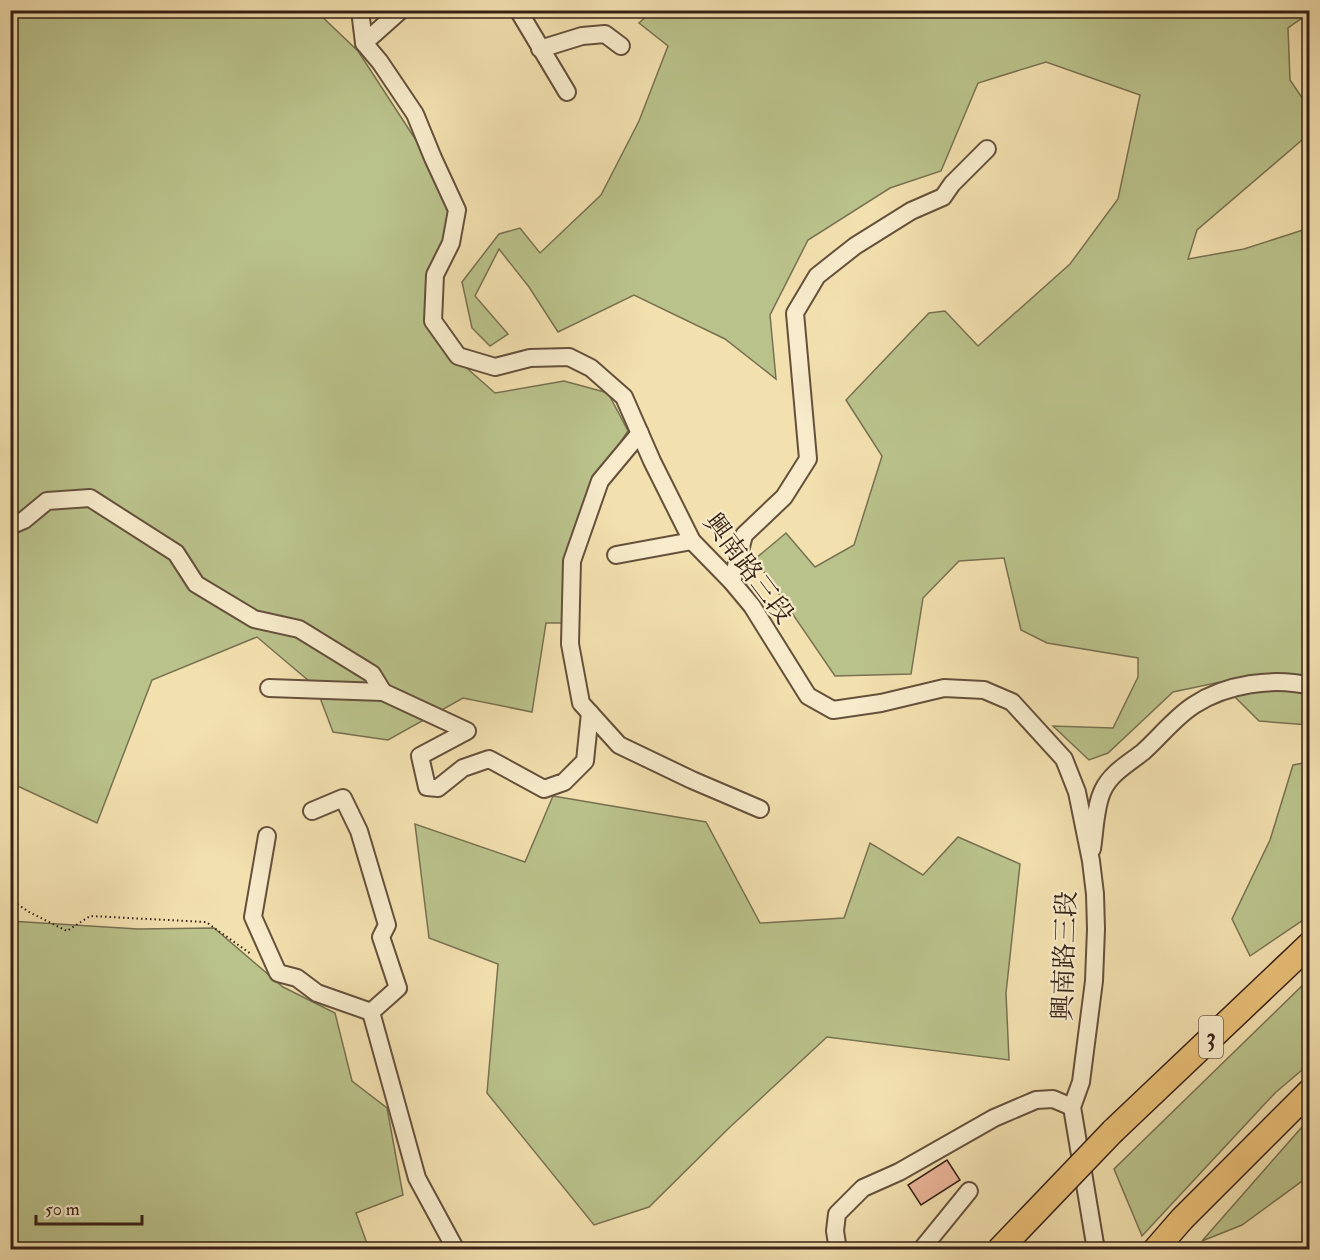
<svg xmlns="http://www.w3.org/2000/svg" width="1320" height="1260" font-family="'IM FELL Double Pica','Noto Serif TC',serif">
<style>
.green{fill:#bac28b;stroke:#787150;stroke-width:1.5}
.building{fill:#ebb59a;stroke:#362015;stroke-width:1.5}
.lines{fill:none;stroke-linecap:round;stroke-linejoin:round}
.minor-casing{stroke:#65503c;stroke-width:20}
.highway-casing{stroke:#362015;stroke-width:27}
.path{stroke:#362015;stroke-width:2;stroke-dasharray:1.5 3;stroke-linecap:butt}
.minor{stroke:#f7ebcb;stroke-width:16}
.highway{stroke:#eac078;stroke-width:24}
.highway-bridge-casing{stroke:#362015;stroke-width:27;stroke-linecap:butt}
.highway-bridge{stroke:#eac078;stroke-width:24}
.labels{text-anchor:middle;stroke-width:4.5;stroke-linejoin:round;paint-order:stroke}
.shield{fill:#f7ebcb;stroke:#705d4c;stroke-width:1.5}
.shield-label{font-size:24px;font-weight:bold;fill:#362015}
.street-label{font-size:26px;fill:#362015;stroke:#f7ebcb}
</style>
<rect width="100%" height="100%" fill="#f3e0af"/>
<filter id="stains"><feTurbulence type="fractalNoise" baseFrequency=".00333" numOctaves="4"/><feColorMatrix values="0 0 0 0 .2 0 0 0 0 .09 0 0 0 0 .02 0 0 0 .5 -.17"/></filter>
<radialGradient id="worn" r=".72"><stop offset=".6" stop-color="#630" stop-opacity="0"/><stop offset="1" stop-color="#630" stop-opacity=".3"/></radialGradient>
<!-- green -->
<g class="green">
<path d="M11,11H316L358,51L423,151L463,227L439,286L443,347L495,393L564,381L608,393L628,431L595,479L564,623H546L532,712L463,698L388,740L333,732L316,687L257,637L152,680L97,823L11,783Z"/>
<path d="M652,11H1309V13L1288,28L1290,80L1309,108V134L1197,230L1188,259L1244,249L1309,228L1310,635L1305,640L1310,675L1309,725L1259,721L1220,682L1173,692L1108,753L1089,760L1053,726L1113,728L1138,677V658L1047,643L1021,630L1004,558L959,561L923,598L911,674L835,676L755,559L786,533L815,567L854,545L882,456L846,400L929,313L945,311L978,346L1070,264L1118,199L1140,95L1046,62L978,83L941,171L890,188L808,240L770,315L776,379L725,339L634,295L558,332L529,287L499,249L475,296L508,334L490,346L472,328L462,282L499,234L520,228L540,253L601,195L639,121L668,46L639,23Z"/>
<path d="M1309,762V916L1250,956L1232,919L1270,840L1293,765Z"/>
<path d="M553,796L706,822L760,923L844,918L870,843L923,875L958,837L1020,864L1006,993L1009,1060L827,1037L730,1127L649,1207L594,1225L487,1093L498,964L429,938L415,824L525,862Z"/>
<path d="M10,921L138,929L214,928L283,987L335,1013L352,1081L387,1108L403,1195L356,1213L369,1249L11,1250Z"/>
<path d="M1309,979V1064L1275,1093L1142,1236L1114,1169Z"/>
<path d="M1309,1119V1176L1242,1225L1202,1241Z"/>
</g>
<!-- building -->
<path class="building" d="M947,1160L960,1180L921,1205L908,1185Z"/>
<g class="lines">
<defs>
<g id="minor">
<path d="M360,10L364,43L380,62L415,114L433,158L457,210L451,243L435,275L433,321L458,356L495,367L530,358L569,357L591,368L624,397L652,461L692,541L732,582L752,606L808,696L833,710L881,703L944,688L984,690L1012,702L1064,759L1077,792L1091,861L1095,894L1096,929L1094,981L1081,1082L1072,1107L1096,1250"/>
<path d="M518,10L567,92"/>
<path d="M364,43L401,10"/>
<path d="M540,49L582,36L605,34L621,46"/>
<path d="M640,433L600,481L572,561L570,644L581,703L619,745L692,780L760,809"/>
<path d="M10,526L24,520L47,501L90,498L176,553L196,584L254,619L299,629L372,674L383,692"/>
<path d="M616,555L692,541"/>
<path d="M732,582L744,535L784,497L808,459L795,313L817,276L855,246L911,211L943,197L952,184L987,149"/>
<path d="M269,688L383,692L467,731L420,756L427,787L438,788L463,768L489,759L544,789L564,782L585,761L590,713"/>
<path d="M267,836L253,917L278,973L297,978L317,993L371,1012L398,988L381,937L387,925L359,831L343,798L312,811"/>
<path d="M1092,849C1095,830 1095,806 1103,790C1111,773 1129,763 1143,752C1160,737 1175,717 1194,705C1226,684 1273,677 1310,686"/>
<path d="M371,1012L417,1178L456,1250"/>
<path d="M838,1250L835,1231L837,1214L863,1188L899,1172L994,1118L1036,1100L1053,1099L1072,1107"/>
<path d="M921,1250L969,1191"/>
</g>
<g id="highway">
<path d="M1113,1131L1310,944"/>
<path d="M1155,1250L1182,1219L1310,1091"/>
</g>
</defs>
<!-- minor casing -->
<use href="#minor" class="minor-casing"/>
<!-- highway casing -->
<use href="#highway" class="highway-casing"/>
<!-- path -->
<path class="path" d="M10,899L29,912L67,931L90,916L206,922L251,954"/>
<!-- minor -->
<use href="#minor" class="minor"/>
<!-- highway -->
<use href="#highway" class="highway"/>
<defs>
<path id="highway-bridge" d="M999,1250L1113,1131"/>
</defs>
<!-- highway-bridge casing -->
<use href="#highway-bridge" class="highway-bridge-casing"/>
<!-- highway-bridge -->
<use href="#highway-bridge" class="highway-bridge"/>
</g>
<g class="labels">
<!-- shield labels -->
<rect class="shield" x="1199" y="1016" width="24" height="42" rx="4.5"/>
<g class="shield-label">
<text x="1211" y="1045">3</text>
</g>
<!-- street labels -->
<g class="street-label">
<text transform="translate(749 568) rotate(53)" y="9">興南路三段</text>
<text transform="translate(1064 956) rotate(-88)" y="9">興南路三段</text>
</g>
</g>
<!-- margin -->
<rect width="1320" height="1260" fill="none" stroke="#f3e0af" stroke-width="36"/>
<rect x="12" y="12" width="1296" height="1236" fill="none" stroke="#362015" stroke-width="3"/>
<rect x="18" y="18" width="1284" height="1224" fill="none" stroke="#362015" stroke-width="1.5"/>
<!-- scale -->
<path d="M36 1215v9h106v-9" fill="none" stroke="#362015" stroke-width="3"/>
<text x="45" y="1215" font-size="18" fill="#362015" stroke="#f7ebcb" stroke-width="4.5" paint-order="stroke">50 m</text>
<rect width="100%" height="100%" filter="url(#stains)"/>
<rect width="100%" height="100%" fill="url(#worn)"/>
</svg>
